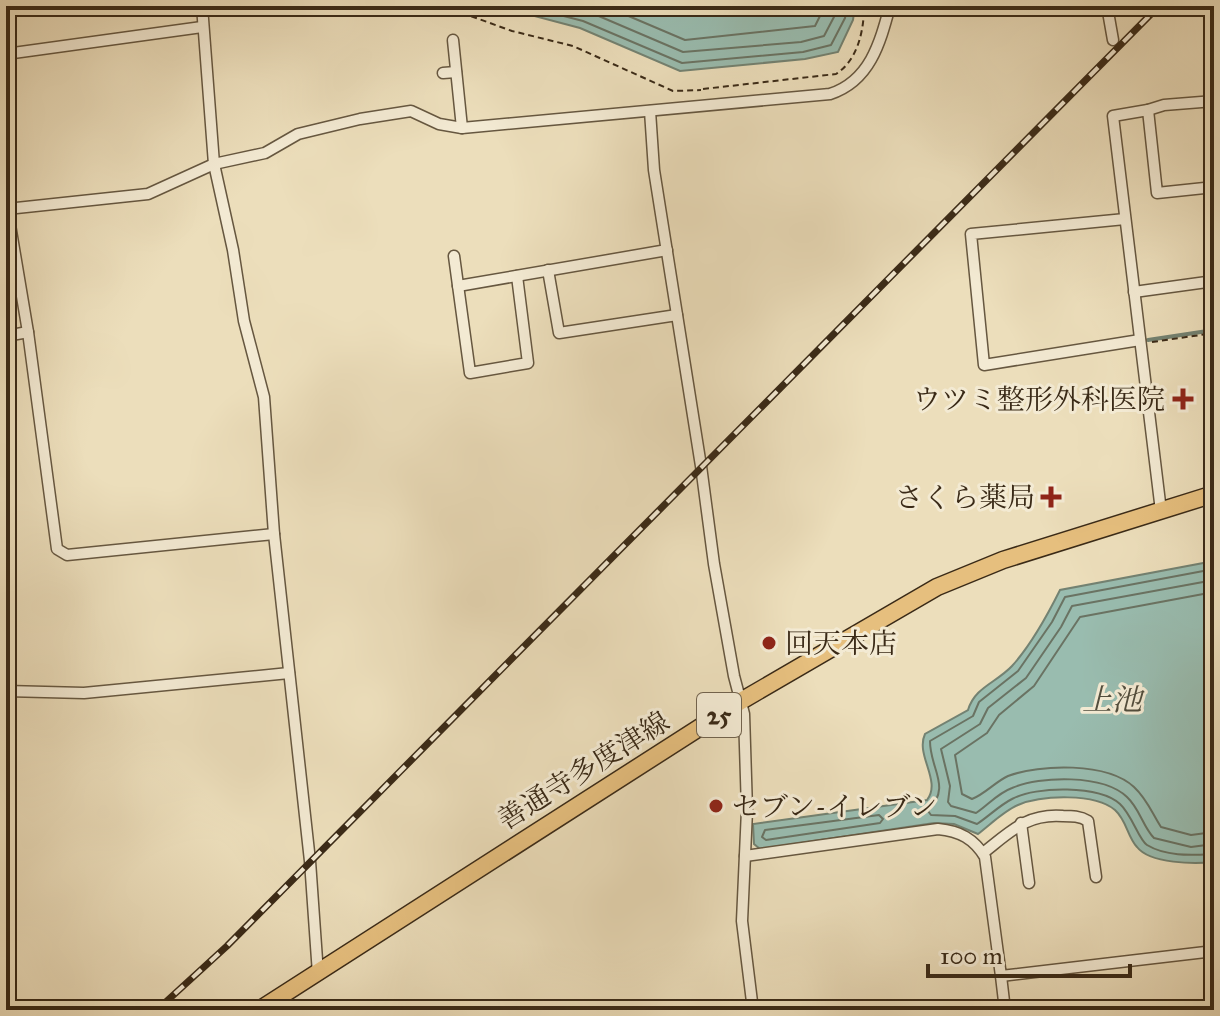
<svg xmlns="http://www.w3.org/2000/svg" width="1220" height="1016" font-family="'IM FELL Great Primer','Noto Serif JP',serif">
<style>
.water{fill:#99bcaf;stroke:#738272;stroke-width:2}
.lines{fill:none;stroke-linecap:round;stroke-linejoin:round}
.shore{stroke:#6a7363;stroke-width:2}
.stream{stroke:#738272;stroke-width:4}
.minor-casing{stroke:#665740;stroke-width:13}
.primary-casing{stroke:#3a2a17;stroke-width:19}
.path{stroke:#3a2a17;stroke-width:2;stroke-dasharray:6 4;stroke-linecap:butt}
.minor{stroke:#f3ead3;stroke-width:10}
.primary{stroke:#e6bf7e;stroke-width:16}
.rail-casing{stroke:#3a2a17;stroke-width:7}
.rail{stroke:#f3ead3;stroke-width:4;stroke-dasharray:12;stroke-linecap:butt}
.poi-dot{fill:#8f2418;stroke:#f3ead3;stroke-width:3}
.labels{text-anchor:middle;stroke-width:6;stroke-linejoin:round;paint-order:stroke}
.shield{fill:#f3ead3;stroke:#72644f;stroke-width:2}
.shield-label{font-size:26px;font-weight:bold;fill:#3a2a17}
.poi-label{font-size:28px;fill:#3a2a17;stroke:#f3ead3;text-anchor:end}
.street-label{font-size:28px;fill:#3a2a17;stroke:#f3ead3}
.water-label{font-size:30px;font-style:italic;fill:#524e3d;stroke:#f3ead3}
</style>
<rect width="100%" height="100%" fill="#ecdebb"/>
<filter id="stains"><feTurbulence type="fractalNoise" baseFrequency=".0025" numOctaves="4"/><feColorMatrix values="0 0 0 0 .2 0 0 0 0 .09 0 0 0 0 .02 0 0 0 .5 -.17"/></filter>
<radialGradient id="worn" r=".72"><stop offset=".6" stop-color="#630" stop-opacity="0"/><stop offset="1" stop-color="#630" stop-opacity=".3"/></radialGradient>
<!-- water -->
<g class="water">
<path d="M497,6H855L853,20L838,52L805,59L680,71L580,28Z"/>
<path d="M1214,561V862C1195,864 1150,864 1137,847C1127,836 1127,821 1115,810C1095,793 1042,795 1018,805C1004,811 991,824 978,834L954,824L934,823L760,849L754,844L753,824L927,800C942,781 915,755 925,734L968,710C975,687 996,683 1012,666C1032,644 1047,616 1060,590Z"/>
</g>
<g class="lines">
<!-- shore -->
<g class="shore">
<path d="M525,6L583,21L682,63L803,52L831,45L845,18L847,6"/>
<path d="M566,6L587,11L683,52L801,42L824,36L835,15L837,6"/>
<path d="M605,6L685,40L815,26L825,6"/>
<path d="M1214,569L1065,597L1052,622L1018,671L979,702L973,716L930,741C930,770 952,786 928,811L931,815L955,816L977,824C989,816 1000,805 1012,799C1036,786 1099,785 1120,804C1132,815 1139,840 1147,845C1167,857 1192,855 1214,854"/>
<path d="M1214,580L1072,606L1061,627L1026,678L988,708L980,724L941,749L950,786L948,802L951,806L976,813C988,805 998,793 1012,788C1040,776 1103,774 1127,797C1140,809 1143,827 1154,838L1191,847L1214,844"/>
<path d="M1214,592L1080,617L1034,686L999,715L987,733L955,755L962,794L972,799C985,794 995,782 1008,776C1040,764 1107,762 1134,787C1147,799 1152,813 1161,827L1191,835L1214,832"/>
<path d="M879,815L883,819L880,823L766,840L762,837L765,830Z"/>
</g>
<!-- stream -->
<path class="stream" d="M1148,340L1214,330"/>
<defs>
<g id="minor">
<path d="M202,6L214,164L233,250L244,321L264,397L274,534L310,861L318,974"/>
<path d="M1107,6L1113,40"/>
<path d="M453,40L462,128"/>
<path d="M6,54L202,27"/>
<path d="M443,73L456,72"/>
<path d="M1148,110L1164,105L1214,101"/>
<path d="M650,111L654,170L701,466L714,564L734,676L744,714L747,810L742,921L753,1010"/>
<path d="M6,201L28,332L57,549L67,555L274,534"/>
<path d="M7,209L148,194L214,164L265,153L298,134L360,119L411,111L439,124L462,128L830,94C870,81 880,43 890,6"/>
<path d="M1125,219L971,234L984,365L1140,340"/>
<path d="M454,256L470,373L528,363L517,276"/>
<path d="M548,270L559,333L677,315"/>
<path d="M458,286L667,250"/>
<path d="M1134,292L1214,281"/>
<path d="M6,336L28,332"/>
<path d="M1161,511L1113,116L1148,110L1157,193L1214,187"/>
<path d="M6,691L84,693L289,673"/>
<path d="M1021,823L1029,883"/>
<path d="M983,853C1010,832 1027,813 1063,816C1072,816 1080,816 1088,821L1096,877"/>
<path d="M745,856L938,829C960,831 974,839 985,857L1001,976L1214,951"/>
<path d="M1001,976L1005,1010"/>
</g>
<path id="primary" d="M259,1010L741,701L937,587L1003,560L1214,494"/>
</defs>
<!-- minor casing -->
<use href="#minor" class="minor-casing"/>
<!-- primary casing -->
<use href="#primary" class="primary-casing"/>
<!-- path -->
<g class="path">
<path d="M443,6L512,31L573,46L673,91L701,90"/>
<path d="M703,89L836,74C858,60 864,30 864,6"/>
<path d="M1152,342L1214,333"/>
</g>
<!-- minor -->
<use href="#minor" class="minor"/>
<!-- primary -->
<use href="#primary" class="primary"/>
<defs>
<path id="rail" d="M157,1010L227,946L1159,6"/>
</defs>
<!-- rail casing -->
<use href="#rail" class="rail-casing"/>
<!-- rail -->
<use href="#rail" class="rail"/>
</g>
<!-- markers -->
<g class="poi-dot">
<path d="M1179 387h8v8h8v8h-8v8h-8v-8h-8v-8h8z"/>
<path d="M1047 485h8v8h8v8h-8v8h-8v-8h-8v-8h8z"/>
<circle cx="769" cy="643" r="8"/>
<circle cx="716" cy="806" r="8"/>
</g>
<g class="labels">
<!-- shield labels -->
<rect class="shield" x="697" y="693" width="44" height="44" rx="6"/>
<g class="shield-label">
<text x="719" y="724">25</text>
</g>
<!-- poi labels -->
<g class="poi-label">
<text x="1165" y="409">ウツミ整形外科医院</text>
<text x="1035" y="507">さくら薬局</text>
<text x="785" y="653" text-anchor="start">回天本店</text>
<text x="732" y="816" text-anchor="start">セブン-イレブン</text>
</g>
<!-- street labels -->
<g class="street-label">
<text transform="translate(583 770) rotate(-32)" y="10">善通寺多度津線</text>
</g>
<!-- water labels -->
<g class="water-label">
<text x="1112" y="710">上池</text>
</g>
</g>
<!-- margin -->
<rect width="1220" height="1016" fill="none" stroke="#ecdebb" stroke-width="32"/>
<rect x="8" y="8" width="1204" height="1000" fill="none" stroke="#3a2a17" stroke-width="4"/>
<rect x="16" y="16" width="1188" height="984" fill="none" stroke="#3a2a17" stroke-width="2"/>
<!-- scale -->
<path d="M928 964v12h202v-12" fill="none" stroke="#3a2a17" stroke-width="4"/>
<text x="940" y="964" font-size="24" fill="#3a2a17" stroke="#f3ead3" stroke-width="6" paint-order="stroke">100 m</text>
<rect width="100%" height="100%" filter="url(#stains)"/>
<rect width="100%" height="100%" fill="url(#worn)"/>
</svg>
